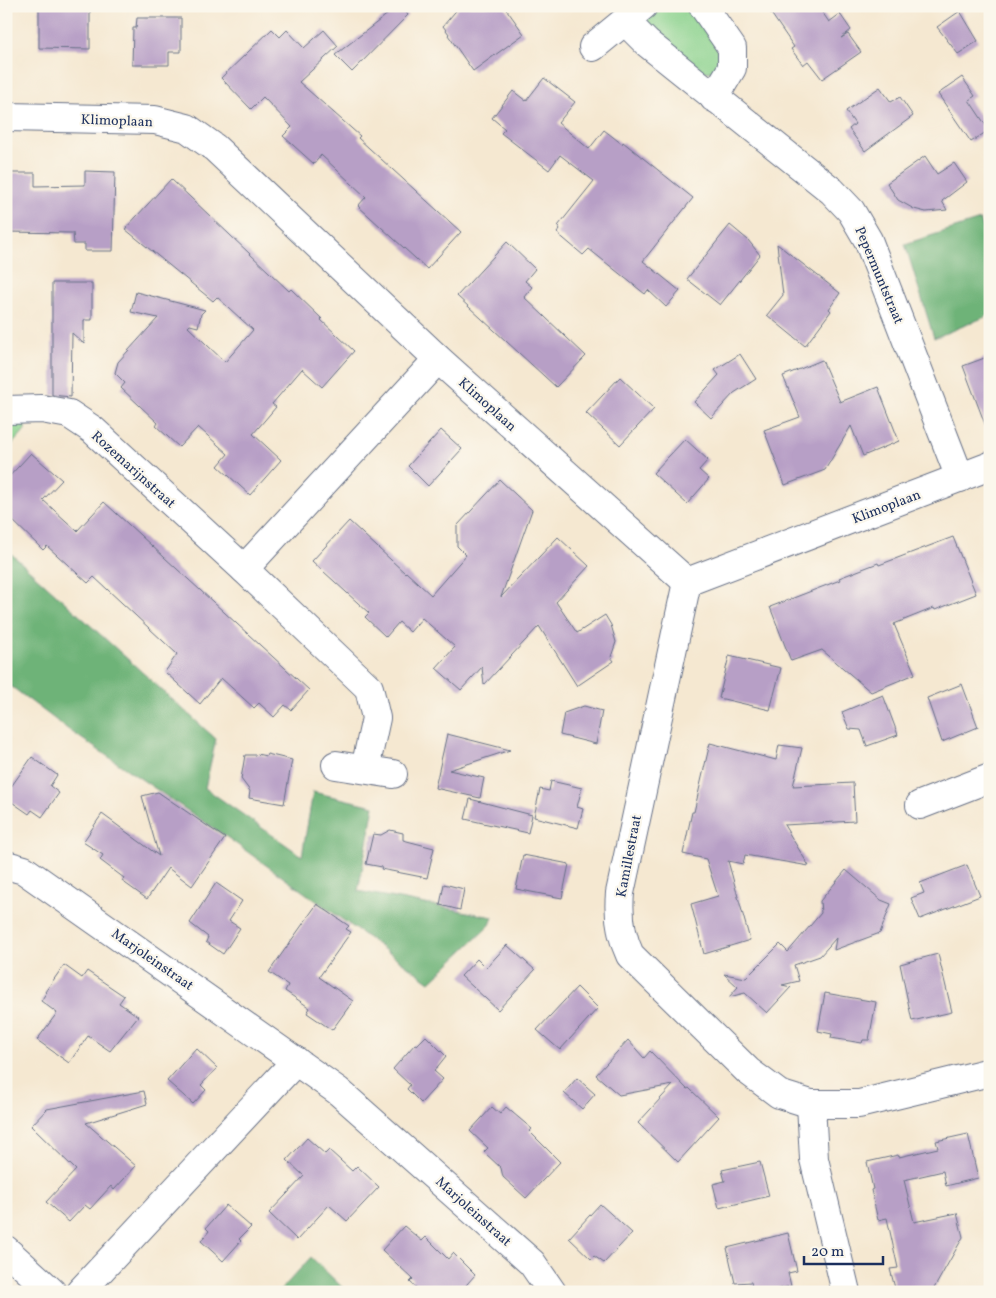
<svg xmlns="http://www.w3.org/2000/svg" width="996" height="1298" font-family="Vollkorn,serif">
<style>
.green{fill:#89d18c;stroke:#528075}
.forest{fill:#6eb378;stroke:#44716b}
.building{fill:#b79fc6}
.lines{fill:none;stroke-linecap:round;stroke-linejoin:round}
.street-casing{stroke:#677086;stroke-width:30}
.street{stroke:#fff;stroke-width:28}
.labels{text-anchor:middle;stroke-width:4.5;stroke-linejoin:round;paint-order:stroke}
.street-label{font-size:14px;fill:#1b2f5e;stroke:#fbf7ec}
</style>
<rect width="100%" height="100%" fill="#fbf7ec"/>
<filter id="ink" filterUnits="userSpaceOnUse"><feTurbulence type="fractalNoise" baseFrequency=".02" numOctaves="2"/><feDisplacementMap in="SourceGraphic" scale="10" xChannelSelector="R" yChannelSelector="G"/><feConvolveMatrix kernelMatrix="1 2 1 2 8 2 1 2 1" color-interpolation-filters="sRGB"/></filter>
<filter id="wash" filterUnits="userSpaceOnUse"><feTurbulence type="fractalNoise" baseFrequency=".0096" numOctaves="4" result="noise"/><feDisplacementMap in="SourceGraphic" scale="20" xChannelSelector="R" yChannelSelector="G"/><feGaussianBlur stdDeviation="1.12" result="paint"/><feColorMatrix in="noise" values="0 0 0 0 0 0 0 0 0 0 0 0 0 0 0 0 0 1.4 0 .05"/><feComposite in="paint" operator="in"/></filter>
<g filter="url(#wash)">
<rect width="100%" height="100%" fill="#f5e8d1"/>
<!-- green -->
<g class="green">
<path d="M655,6H692L722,50V61L712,72L700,71L653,35L647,23L649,13Z"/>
<path d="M6,423H25V430L6,451Z"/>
</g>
<!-- forest -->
<g class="forest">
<path d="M980,220L990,244V315L934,338L905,244Z"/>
<path d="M6,549L216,739L205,788L302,856L313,792L374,806L358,891L493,917L490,925L430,982L228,838L69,730L12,687L6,688Z"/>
<path d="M311,1257L347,1292H279Z"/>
</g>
<g id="blocks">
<!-- building -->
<g class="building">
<path d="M39,6H90V49L39,48Z"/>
<path d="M398,6H401L408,15L352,72L335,55Z"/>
<path d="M460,6H504L524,34L473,71L448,35L449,34L443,26Z"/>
<path d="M766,6H818L829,22L840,14L851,30L841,38L848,34L861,52L822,79L808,61L803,65L791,49L794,47Z"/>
<path d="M960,11L978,41L958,54L937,27Z"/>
<path d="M137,18H181V52H169V65H132L133,28H136Z"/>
<path d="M272,29L280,37L287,30L304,48L324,30L338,46L299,82L360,136L358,138L461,232L427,269L358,206L366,197L321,155L314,164L283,136L292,127L263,97L251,109L221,78Z"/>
<path d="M962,77L975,96L969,100L989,130L971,142L938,94Z"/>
<path d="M544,78L575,102L558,123L589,149L604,130L622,144L623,142L693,198L643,261L680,291L666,307L648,290L645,294L589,249L583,255L557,233L560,229L558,226L594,181L560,155L549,170L501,133L505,129L492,118L513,91L526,101Z"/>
<path d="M880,87L891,102L900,97L913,116L865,151L849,129L855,124L846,111Z"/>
<path d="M925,156L937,174L954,163L967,182L942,201L947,210L926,212L914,209L898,200L887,183Z"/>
<path d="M85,171L115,172L113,251H85V244H74L73,233L6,232V173H35V186L85,185Z"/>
<path d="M171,179L289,291L291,289L322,319L321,320L354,351L322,387L302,369L272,404L276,407L253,434L281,460L250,495L218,466L228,454L198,427L179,447L156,426L158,423L121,388L125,383L115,373L118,362L158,318L131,312L136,292L205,310L201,314L198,327L190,325L188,327L225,362L253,330L217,297L213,301L125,229Z"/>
<path d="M730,225L748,240L760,255L720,305L687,279Z"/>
<path d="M507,242L535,269L525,281L532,287L524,297L586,356L556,387L457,296Z"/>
<path d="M777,244L840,293L829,309L831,311L805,346L767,315L783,295Z"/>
<path d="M52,283H92V320H84V344L72,333L71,397L52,395Z"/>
<path d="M740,354L756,379L734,393L711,418L694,402L719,375L715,370Z"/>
<path d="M990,356V432H988L963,366Z"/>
<path d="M822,360L840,402L878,387L899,441L863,456L851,426L825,470L785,485L764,430L800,417L783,376Z"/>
<path d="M620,377L654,409L620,445L586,413Z"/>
<path d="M441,430L462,449L428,486L408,466Z"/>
<path d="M685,439L708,460L699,470L709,479L687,504L653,473Z"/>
<path d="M31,453L62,480L43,500L77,531L104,502L309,690L291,710L285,705L274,717L259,703L254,708L221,678L200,704L165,672L177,654L94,577L88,583L47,546L43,550L6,514V480Z"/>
<path d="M500,480L532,510L501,597L558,537L589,566L556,602L577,633L605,615L611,625L616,642L611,657L614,661L577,686L539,626L484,685L482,667L461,690L436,668L455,647L422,618L410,632L399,622L386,637L365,617L369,613L312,561L349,521L405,573L406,572L431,595L466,555L457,546V526Z"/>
<path d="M953,537L976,594L935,610L934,608L894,624L915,674L871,692L822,650L791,661L770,607L840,580L839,578L878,563L879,565Z"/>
<path d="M729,656L781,668L770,710L719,698Z"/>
<path d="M962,684L978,727L942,742L927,698Z"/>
<path d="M883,695L898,735L867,746L861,730L849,729L842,712Z"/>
<path d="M584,706L602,711L596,744L560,735L564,713Z"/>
<path d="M447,734L510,750L449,770L484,778L480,798L435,788Z"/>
<path d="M710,743L776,760L779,745L802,748L793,786L853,783L855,821L784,825L809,866L745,855L743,864L728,861L750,940L704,954L691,904L718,896L706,859L683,854L692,812H694Z"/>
<path d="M257,754L266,756L267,754L292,760L284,804L249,798L250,791L241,779L245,755H256Z"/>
<path d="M32,757L57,775L50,786L59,793L42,817L32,810L29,814L6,798V794Z"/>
<path d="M551,781L582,788L577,807L583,809L578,828L534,817L540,789L549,791Z"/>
<path d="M158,792L225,838L192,886L168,868L147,899L122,881L124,878L100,860L103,855L83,842L102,814L159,856L142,796Z"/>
<path d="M470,799L532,815L528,833L465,819Z"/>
<path d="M390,830L403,833V840L434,848L427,878L381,869L382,867L366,864L373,834L381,835Z"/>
<path d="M523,855L569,864L562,898L516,889Z"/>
<path d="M967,865L980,896L920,919L911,898L924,893L920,883Z"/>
<path d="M846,870L881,900L891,904L880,933L834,950L836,938L820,956L794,965L799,981L782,985L791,987L767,1013L745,993L729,997L738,987L724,974L746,978L780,944L788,952L821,913L820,901Z"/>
<path d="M216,883L242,901L229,921L240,928L223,954L206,942L208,937L190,923Z"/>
<path d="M444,884L464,889L460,910L440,905Z"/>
<path d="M317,904L349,926L346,929L351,932L319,977L353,1001L332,1030L307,1013L310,1008L285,991L288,985L269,972Z"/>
<path d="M507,945L535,970L498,1010L461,976L477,959L486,968Z"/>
<path d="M938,954L952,1012L912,1021L900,964Z"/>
<path d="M64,965L82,978L87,971L124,996L119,1003L138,1016L110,1051L88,1036L69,1063L37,1040L57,1013L41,1001L46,993L45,992Z"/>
<path d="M577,987L598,1008L560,1050L537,1030Z"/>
<path d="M825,993L876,1002L869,1040H863L862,1043L831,1038L832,1034L818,1031Z"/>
<path d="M426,1036L446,1056L434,1071L443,1079L421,1103L407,1089L410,1085L393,1069L415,1044L417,1045Z"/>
<path d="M628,1040L644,1058L650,1051L687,1089L689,1088L719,1117L678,1162L638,1123L673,1085L619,1095L596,1075Z"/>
<path d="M196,1048L217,1068L201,1085L206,1090L193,1104L167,1081Z"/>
<path d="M577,1078L595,1094L582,1109L564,1093Z"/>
<path d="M144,1091L147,1104L86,1123L136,1166L114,1190L111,1186L90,1209L85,1205L69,1222L46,1202L76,1170L31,1126L47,1109Z"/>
<path d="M492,1107L500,1114L506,1107L532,1129L529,1131L560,1162L526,1198L503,1177L501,1168L484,1152L488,1148L470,1131Z"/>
<path d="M968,1134L978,1178L946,1186L943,1171L904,1180L914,1222L957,1213L963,1237L932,1292H896L890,1269L898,1268L887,1218L878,1220L871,1190L873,1189L867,1162L898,1155L899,1157L938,1148L936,1141Z"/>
<path d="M307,1138L325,1154L329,1150L352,1171L357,1166L379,1187L347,1221L329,1205L297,1240L269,1213L304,1176L287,1160Z"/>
<path d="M760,1162L769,1196L719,1208L713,1184L725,1181L722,1170Z"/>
<path d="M600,1204L632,1233L604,1263L594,1256L591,1259L569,1238Z"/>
<path d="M226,1205L251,1227L239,1239L241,1241L223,1261L201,1241L209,1231L206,1228Z"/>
<path d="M404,1226L422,1241L426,1237L448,1259L453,1253L475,1275L460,1292H421L410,1282L413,1279L382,1250Z"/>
<path d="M788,1233L797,1271L788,1273L791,1286L766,1292H753L751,1282L735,1283L727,1248Z"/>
</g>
</g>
</g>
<g filter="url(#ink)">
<use href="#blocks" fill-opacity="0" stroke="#677086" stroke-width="1"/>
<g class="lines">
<defs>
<g id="street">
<path d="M703,6L732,48V68L714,98"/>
<path d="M625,21L647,43L832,191L851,211L868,240L960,478"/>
<path d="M593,47L643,6"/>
<path d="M6,117L155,120L187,128L215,148L438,359L687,582L990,466"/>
<path d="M6,410L42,409L69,414L93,430L244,569L369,688L376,718L365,769"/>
<path d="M244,569L438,359"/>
<path d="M687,582L620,893C618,915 620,934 630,955L748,1071L779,1094L811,1104H859L990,1072"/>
<path d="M336,765L393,774"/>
<path d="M920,805L990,778"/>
<path d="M6,865L24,870L338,1091L532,1263L552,1292"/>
<path d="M811,1104L814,1159L846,1292"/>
<path d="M6,1250L52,1292"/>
<path d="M80,1292L296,1061"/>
</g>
</defs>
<!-- street casing -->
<use href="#street" class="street-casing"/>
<!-- street -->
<use href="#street" class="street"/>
</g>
</g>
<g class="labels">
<!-- street labels -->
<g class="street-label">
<text transform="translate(117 120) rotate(2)" y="5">Klimoplaan</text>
<text transform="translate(880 275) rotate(67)" y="5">Pepermuntstraat</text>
<text transform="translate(488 404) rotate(42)" y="5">Klimoplaan</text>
<text transform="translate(134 469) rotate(42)" y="5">Rozemarijnstraat</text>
<text transform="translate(886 506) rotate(-21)" y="5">Klimoplaan</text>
<text transform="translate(628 856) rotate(-79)" y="5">Kamillestraat</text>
<text transform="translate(153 959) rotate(35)" y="5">Marjoleinstraat</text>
<text transform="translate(474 1211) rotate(42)" y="5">Marjoleinstraat</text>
</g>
</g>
<!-- margin -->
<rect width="996" height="1298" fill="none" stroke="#fbf7ec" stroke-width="25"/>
<!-- scale -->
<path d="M804 1256v8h79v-8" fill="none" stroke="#1b2f5e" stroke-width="2.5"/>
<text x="811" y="1256" font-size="15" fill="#1b2f5e" stroke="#fbf7ec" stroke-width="4" paint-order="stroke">20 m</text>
</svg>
